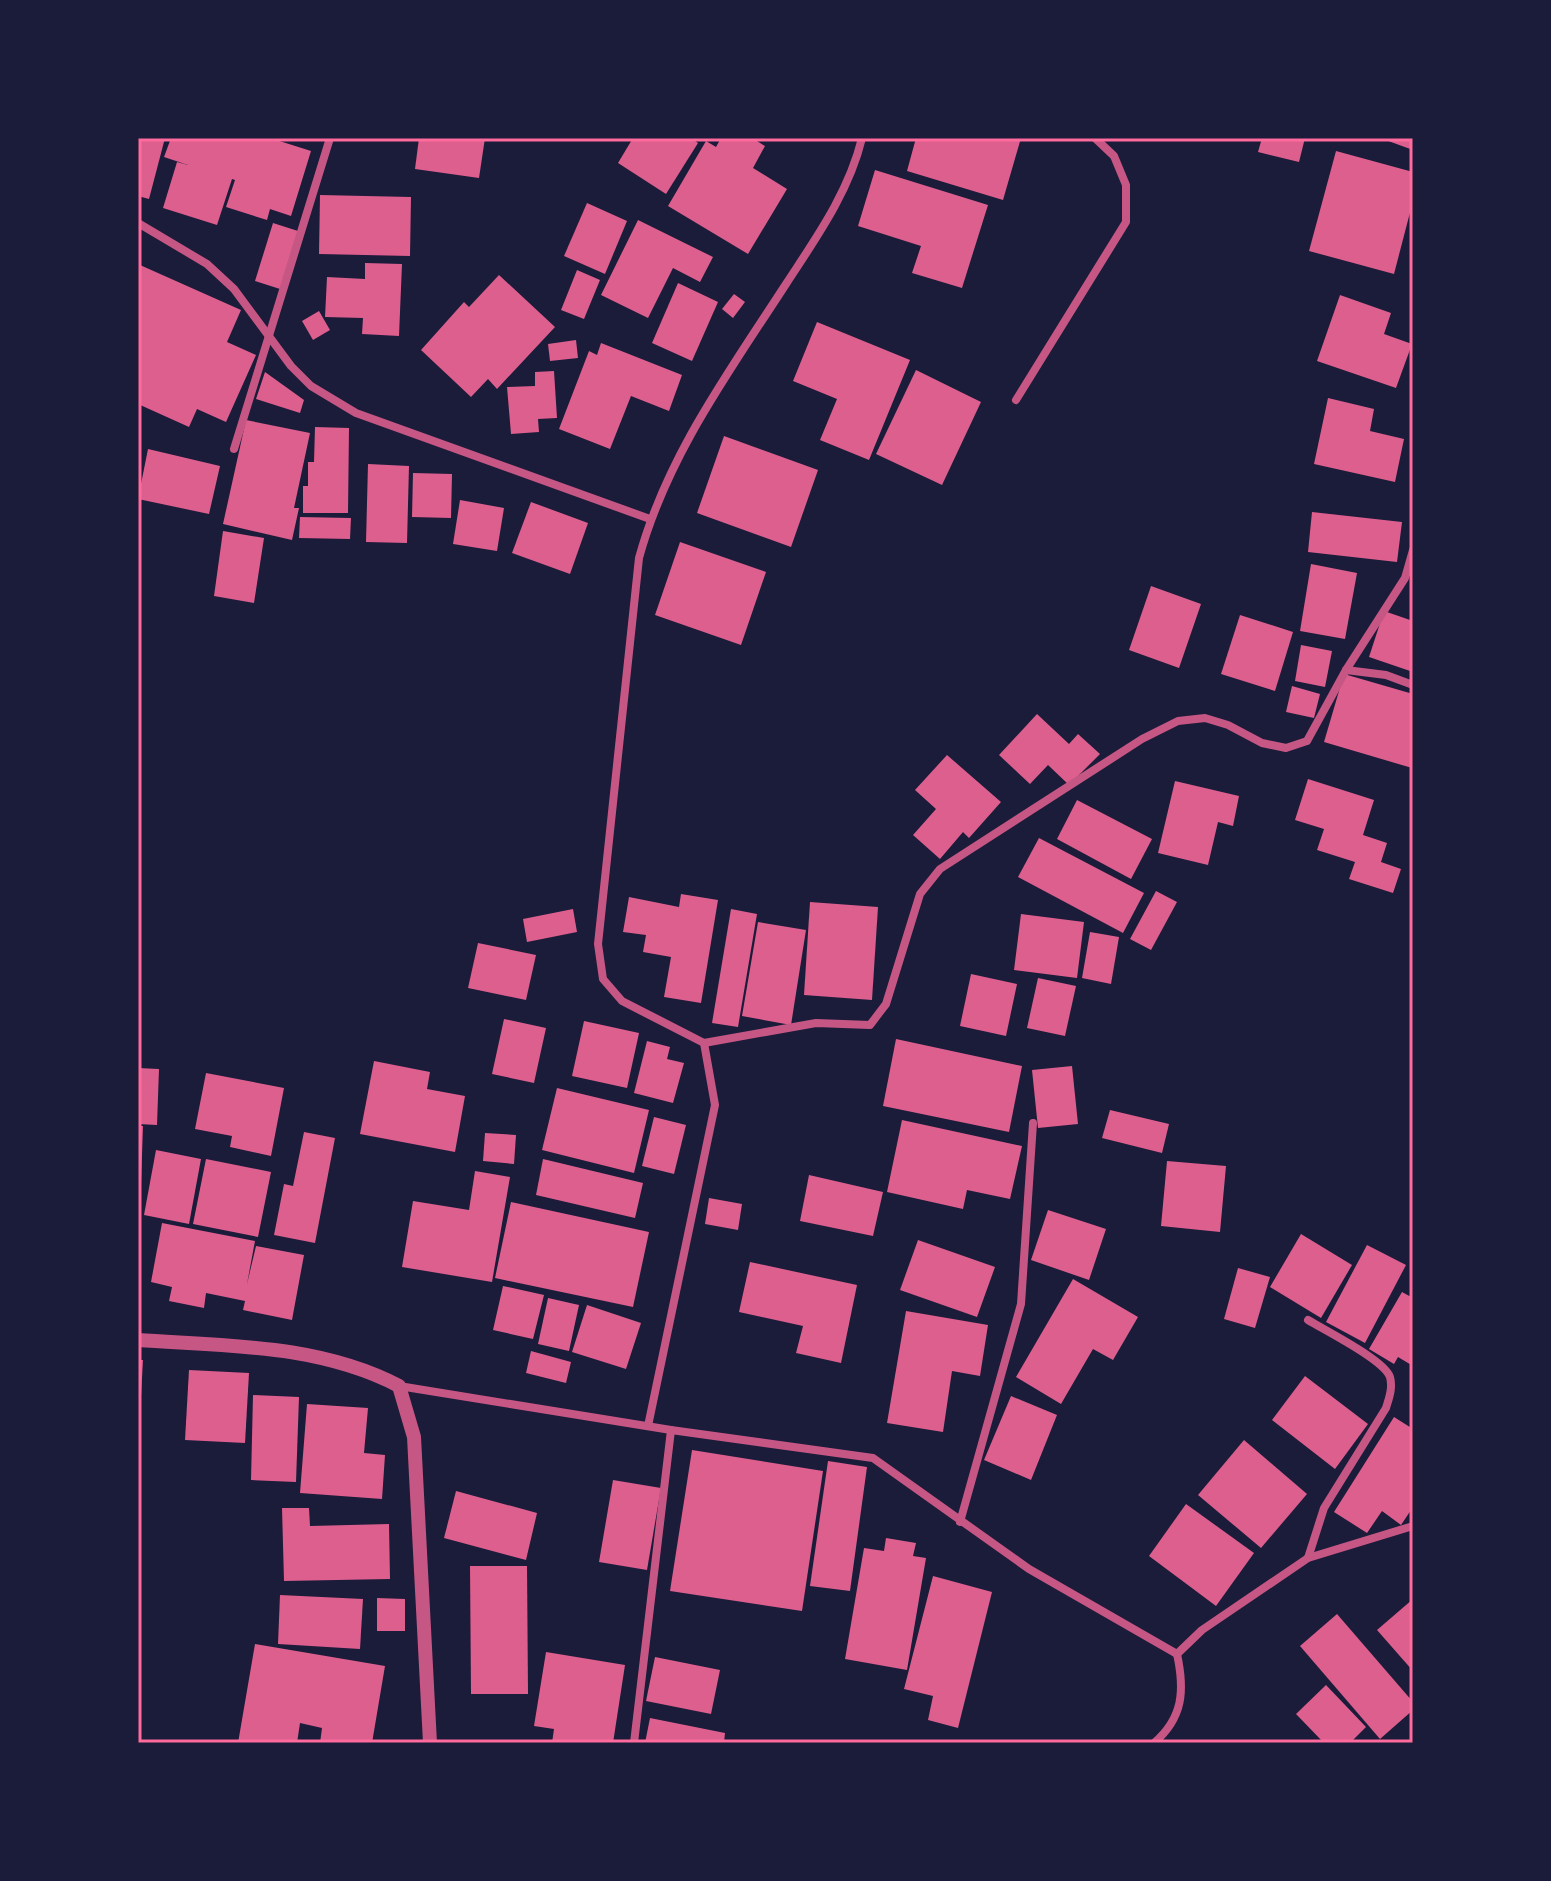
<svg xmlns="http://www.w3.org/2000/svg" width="1551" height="1881" font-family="Karla,sans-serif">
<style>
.building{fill:#dd5f8e}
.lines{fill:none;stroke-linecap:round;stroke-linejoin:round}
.minor{stroke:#c65784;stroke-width:8}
.tertiary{stroke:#c65784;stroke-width:14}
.neatline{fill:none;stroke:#ff6b9d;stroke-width:3}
</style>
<rect width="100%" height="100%" fill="#1b1b3a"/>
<!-- building -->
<g class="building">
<path d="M138,138H165L149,199L138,196Z"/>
<path d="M171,138H270L311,151L291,216L270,209L267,220L226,207L235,180L232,179L217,225L163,208L177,162L188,165L164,157Z"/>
<path d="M419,138H485L479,178L415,169Z"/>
<path d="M633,138H691L698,143L666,194L618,163Z"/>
<path d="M721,138H759L757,141L765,146L753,168L787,189L748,254L668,206L706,141L716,147Z"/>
<path d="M916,138H1021L1003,200L907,171Z"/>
<path d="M1262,138H1305L1299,162L1258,152Z"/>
<path d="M1380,138H1413V150Z"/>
<path d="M1336,151L1413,172V201L1394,274L1309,251Z"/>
<path d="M875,170L988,205L962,288L912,273L921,246L858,226Z"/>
<path d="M320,195L411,197L410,256L319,254Z"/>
<path d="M587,203L627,221L605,274L564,256Z"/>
<path d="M638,220L713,257L700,282L673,268L648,318L601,295Z"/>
<path d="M273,223L298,231L280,289L255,281Z"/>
<path d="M365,263L402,264L399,336L362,334L363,318L325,317L327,277L365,279Z"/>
<path d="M140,265L241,310L227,342L256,355L226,422L197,409L189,427L138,404V270Z"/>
<path d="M577,270L600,280L584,319L561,310Z"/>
<path d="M499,275L555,327L497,389L488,379L471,397L421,350L464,302L469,307Z"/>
<path d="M678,283L718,302L692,361L652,343Z"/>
<path d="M734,294L745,302L733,318L722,309Z"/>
<path d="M1340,295L1391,313L1384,334L1412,344L1396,388L1317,361Z"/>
<path d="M319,311L330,330L313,340L302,321Z"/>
<path d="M817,322L910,360L869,460L820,440L837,399L793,381Z"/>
<path d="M576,340L578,358L550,361L548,344Z"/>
<path d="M601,343L682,375L669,411L631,396L610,449L559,429L589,351L597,355Z"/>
<path d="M916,370L981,402L942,485L876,454Z"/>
<path d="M554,371L557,418L538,419L539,432L511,434L507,387L535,386V372Z"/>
<path d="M265,372L304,400L300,413L256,399Z"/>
<path d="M1328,398L1374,409L1370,431L1404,439L1395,482L1314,464Z"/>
<path d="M246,420L310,433L294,508H299L292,540L223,524Z"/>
<path d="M315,427L349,428L348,513H303V486H308V462H314Z"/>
<path d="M724,436L818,470L791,547L697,513Z"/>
<path d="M148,449L220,466L209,514L138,499Z"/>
<path d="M368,464L409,466L407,543L366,542Z"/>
<path d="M413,473L452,474L451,518L412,517Z"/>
<path d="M460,500L504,508L497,551L453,544Z"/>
<path d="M531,502L588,523L570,574L512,553Z"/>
<path d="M1312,512L1402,522L1397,562L1308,552Z"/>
<path d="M300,517L351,518L350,539L299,538Z"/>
<path d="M223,531L264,538L254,603L214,596Z"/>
<path d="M680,542L766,572L741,645L655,615Z"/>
<path d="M1311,564L1357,573L1345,639L1300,631Z"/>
<path d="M1151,586L1201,604L1179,668L1129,650Z"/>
<path d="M1384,611L1413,621V672L1369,657Z"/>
<path d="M1240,615L1293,632L1275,691L1221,674Z"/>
<path d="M1301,645L1332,651L1325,687L1295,681Z"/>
<path d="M1344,674L1413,694L1412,768L1324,742Z"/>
<path d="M1292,686L1320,694L1314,718L1286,712Z"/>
<path d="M1037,714L1069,744L1078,734L1100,754L1069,785L1048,765L1030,784L999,755Z"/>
<path d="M947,755L1001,802L969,838L963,832L940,859L913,835L936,809L915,790Z"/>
<path d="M1308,779L1374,800L1363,835L1387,843L1381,862L1401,869L1393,893L1349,879L1355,862L1317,850L1324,829L1295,820Z"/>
<path d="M1175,781L1239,796L1233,826L1218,822L1208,865L1158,853Z"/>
<path d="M1077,800L1152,839L1131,879L1057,839Z"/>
<path d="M1039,838L1144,893L1123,933L1018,877Z"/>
<path d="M1156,891L1177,902L1151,950L1130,939Z"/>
<path d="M681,894L718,900L701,1003L664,997L671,957L643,952L646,935L623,932L629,897L679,907Z"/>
<path d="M810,902L878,907L872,1000L804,995Z"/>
<path d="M573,909L577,932L527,942L523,919Z"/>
<path d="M731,909L757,914L738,1027L712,1023Z"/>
<path d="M1021,914L1084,922L1077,978L1014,970Z"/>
<path d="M758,922L806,930L791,1025L742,1016Z"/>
<path d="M1090,932L1119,937L1111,984L1082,978Z"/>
<path d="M478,943L536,955L526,1000L468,988Z"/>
<path d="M971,974L1017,984L1006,1036L960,1026Z"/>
<path d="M1038,978L1076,986L1065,1036L1027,1028Z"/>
<path d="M504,1019L546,1028L534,1083L492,1074Z"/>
<path d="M584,1021L639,1033L627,1088L572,1076Z"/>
<path d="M896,1039L1022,1066L1009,1132L883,1106Z"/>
<path d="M647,1041L670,1047L667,1059L684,1063L673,1103L634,1093Z"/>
<path d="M374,1061L430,1072L427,1089L465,1096L455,1152L360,1134Z"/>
<path d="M1072,1066L1078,1124L1038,1128L1032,1070Z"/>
<path d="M138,1068L159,1069L157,1125L138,1124Z"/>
<path d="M206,1073L284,1088L271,1156L230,1147L232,1136L195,1129Z"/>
<path d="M557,1088L649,1110L634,1173L542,1150Z"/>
<path d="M1110,1110L1169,1124L1162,1153L1102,1138Z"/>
<path d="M654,1117L686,1125L674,1174L642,1166Z"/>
<path d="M902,1120L1022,1146L1010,1199L967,1190L963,1209L887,1192Z"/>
<path d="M138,1126H143L141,1183H138Z"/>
<path d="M304,1132L335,1138L315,1243L274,1235L284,1184L293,1186Z"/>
<path d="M485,1133L516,1135L514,1164L483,1161Z"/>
<path d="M156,1150L201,1159L189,1224L144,1215Z"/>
<path d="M206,1159L271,1172L258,1237L193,1224Z"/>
<path d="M543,1159L643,1183L635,1218L536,1195Z"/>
<path d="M1167,1161L1226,1166L1220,1232L1161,1226Z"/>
<path d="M475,1171L510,1177L492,1282L402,1267L413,1201L469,1210Z"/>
<path d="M809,1175L883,1192L873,1236L800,1221Z"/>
<path d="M709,1198L742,1204L738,1230L705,1224Z"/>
<path d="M511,1202L649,1232L633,1307L495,1278Z"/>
<path d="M1048,1210L1106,1229L1089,1280L1031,1260Z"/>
<path d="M162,1223L255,1241L247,1284L256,1246L304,1255L292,1320L243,1310L245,1301L206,1293L204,1308L169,1301L172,1287L151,1282Z"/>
<path d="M1301,1234L1352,1265L1321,1318L1270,1287Z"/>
<path d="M918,1240L995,1267L977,1317L900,1290Z"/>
<path d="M1367,1245L1406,1265L1365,1343L1326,1322Z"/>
<path d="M750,1262L857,1285L841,1363L796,1353L803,1326L739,1312Z"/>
<path d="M1238,1268L1270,1277L1255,1328L1224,1319Z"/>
<path d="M1073,1279L1138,1317L1113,1360L1093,1349L1061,1404L1016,1377Z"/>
<path d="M503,1286L544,1295L533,1339L493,1330Z"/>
<path d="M1402,1292L1413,1298V1366L1398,1357L1394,1364L1369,1349Z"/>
<path d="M548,1298L579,1305L569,1351L538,1344Z"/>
<path d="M587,1305L641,1323L626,1369L572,1352Z"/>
<path d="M906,1311L988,1325L980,1376L952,1371L943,1432L887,1423Z"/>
<path d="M531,1351L571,1362L566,1383L526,1373Z"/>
<path d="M138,1360H143L140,1414H138Z"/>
<path d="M189,1370L249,1373L245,1443L185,1440Z"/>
<path d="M1305,1376L1368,1424L1335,1469L1272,1420Z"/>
<path d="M253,1395L299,1397L296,1482L251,1480Z"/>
<path d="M1011,1396L1057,1415L1031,1480L984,1460Z"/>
<path d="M307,1404L368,1408L364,1453L385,1455L382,1499L300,1493Z"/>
<path d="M1394,1417L1413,1429V1507L1401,1525L1382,1511L1367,1533L1334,1512Z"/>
<path d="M1244,1440L1307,1494L1261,1548L1198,1495Z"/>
<path d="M692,1450L823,1471L802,1611L670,1591Z"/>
<path d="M828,1461L867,1467L850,1591L810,1586Z"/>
<path d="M613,1480L661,1488L647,1570L599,1562Z"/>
<path d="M456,1491L537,1513L526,1560L444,1538Z"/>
<path d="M1186,1504L1254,1553L1216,1606L1149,1556Z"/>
<path d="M282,1508H309L310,1526L389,1524L390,1579L284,1581Z"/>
<path d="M886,1538L916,1543L913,1556L926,1558L907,1670L845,1659L864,1548L884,1551Z"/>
<path d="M470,1566H527L528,1694H471Z"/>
<path d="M933,1576L992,1592L958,1728L928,1720L933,1696L904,1689Z"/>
<path d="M280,1595L363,1599L360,1649L278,1644Z"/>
<path d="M377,1598L405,1599V1631H377Z"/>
<path d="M1413,1599V1671L1377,1630Z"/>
<path d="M1337,1614L1413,1702V1710L1380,1739L1300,1646Z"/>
<path d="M255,1644L385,1666L372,1743H320L322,1728L300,1723L297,1743H238Z"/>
<path d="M546,1652L625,1665L613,1743H552L554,1729L534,1726Z"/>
<path d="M655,1657L720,1670L711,1714L646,1701Z"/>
<path d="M1326,1685L1366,1727L1350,1743H1324L1296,1714Z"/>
<path d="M650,1718L725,1733L724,1743H645Z"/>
</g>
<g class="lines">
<!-- minor -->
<g class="minor">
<path d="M138,223L207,264L234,289L291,366L311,386L356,413L650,519"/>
<path d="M1016,400L1126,222V185L1114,156L1095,138"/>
<path d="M234,449L330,138"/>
<path d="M1346,670L1386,675L1413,685"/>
<path d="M704,1043L816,1023L870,1025L886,1004L920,894L940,869L1142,739L1178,721L1205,718L1228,725L1262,743L1286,748L1307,741L1346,670L1405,578L1413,550"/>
<path d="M399,1386L671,1430L873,1458L1029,1569L1177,1654"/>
<path d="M648,1426L715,1105L704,1043L622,1001L603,979L598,944L639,558C667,456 729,372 786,284C816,238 849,192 862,138"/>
<path d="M960,1522L1021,1304L1033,1123"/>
<path d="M1308,1558L1324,1508L1386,1408C1389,1398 1393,1388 1390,1377C1384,1360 1326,1331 1308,1320"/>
<path d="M1177,1654L1202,1630L1308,1558L1413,1526"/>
<path d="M634,1743L671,1430"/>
<path d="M1154,1743C1183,1718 1185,1691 1177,1654"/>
</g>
<!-- tertiary -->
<path class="tertiary" d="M138,1340C226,1346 319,1344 399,1386L414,1437L430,1743"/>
</g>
<!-- border -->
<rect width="1551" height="1881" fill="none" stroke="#1b1b3a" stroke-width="280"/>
<rect x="140" y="140" width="1271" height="1601" class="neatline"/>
</svg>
